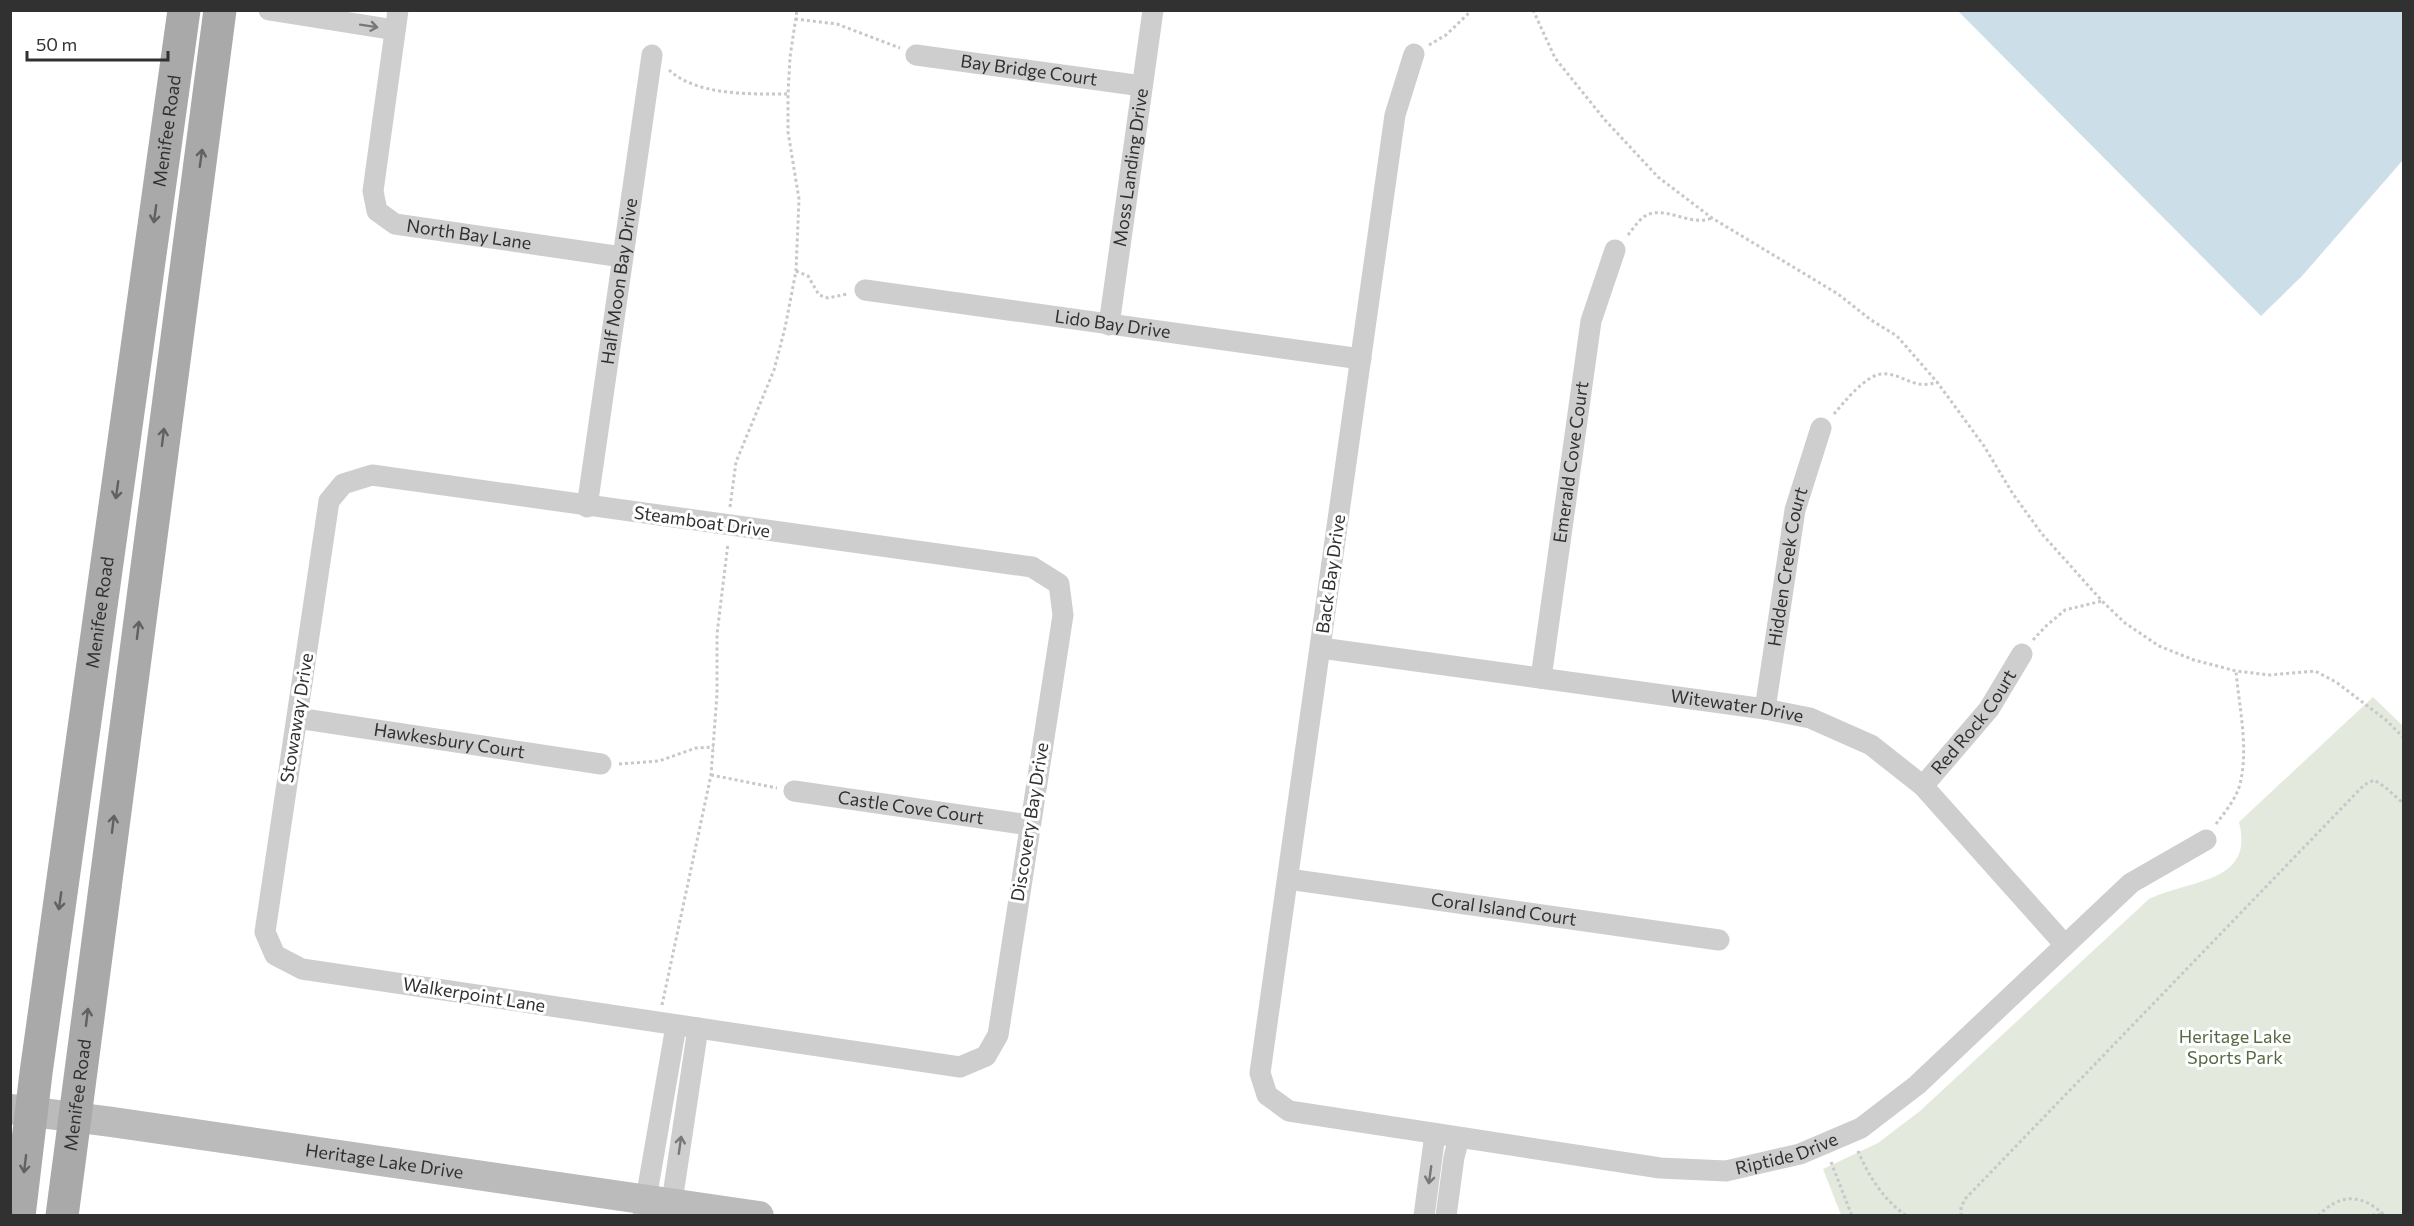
<svg xmlns="http://www.w3.org/2000/svg" width="2414" height="1226" font-family="Commissioner,sans-serif">
<style>
.green{fill:#e4e9de}
.water{fill:#ccdfe8}
.lines{fill:none;stroke-linecap:round;stroke-linejoin:round}
.path{stroke:#c8c8c8;stroke-width:3;stroke-dasharray:3 3;stroke-linecap:butt}
.street{stroke:#cecece;stroke-width:21}
.secondary{stroke:#bbb;stroke-width:30}
.primary{stroke:#a9a9a9;stroke-width:33}
.oneway{stroke:#787878}
.oneway2{stroke:#616161}
.labels{text-anchor:middle;stroke-width:6;stroke-linejoin:round;paint-order:stroke}
.street-label{font-size:18px;fill:#313131;stroke:#fff}
.park-label{font-size:18px;fill:#566942;stroke:#fff}
</style>
<rect width="100%" height="100%" fill="#fff"/>
<!-- green -->
<path class="green" d="M2373,697L2403,726V1215H1841L1823,1169L1878,1143L1920,1111L2149,899C2189,879 2255,884 2239,822Z"/>
<!-- water -->
<path class="water" d="M1958,11H2403V160L2302,276L2261,316Z"/>
<g class="lines">
<!-- path -->
<g class="path">
<path d="M1533,10L1555,58L1605,120L1658,177L1712,218L1838,294L1871,320L1897,336L1937,382L1984,446L2013,494L2042,534L2102,601L2125,623L2159,646L2194,660L2236,671L2270,675L2315,671L2336,682L2386,720L2404,738"/>
<path d="M795,19L837,24L900,48"/>
<path d="M1429,45L1446,35L1472,10"/>
<path d="M669,70C697,96 751,94 788,94"/>
<path d="M1628,235C1632,230 1636,224 1641,219C1661,201 1689,228 1712,218"/>
<path d="M796,271L808,276L819,295L828,298L847,294"/>
<path d="M1834,414C1844,402 1865,376 1881,374C1902,372 1913,391 1937,382"/>
<path d="M730,507L736,462L774,370L785,328L796,271L799,199L788,132V94L790,57L797,10"/>
<path d="M2033,640L2046,626L2065,610L2102,601"/>
<path d="M619,764L659,761L696,748L714,747"/>
<path d="M711,775L777,788"/>
<path d="M2216,824C2225,812 2236,799 2240,784C2249,748 2239,707 2236,671"/>
<path d="M662,1005L711,775L717,694V634L728,543"/>
<path d="M1858,1151C1868,1175 1884,1201 1907,1216"/>
<path d="M1831,1162L1852,1216"/>
<path d="M1961,1216V1207L1966,1198L2364,785L2374,780L2385,787L2404,804"/>
<path d="M2318,1216C2340,1193 2362,1193 2385,1216"/>
<path d="M2360,1216L2383,1214"/>
</g>
<!-- street -->
<g class="street">
<path d="M269,10L395,30"/>
<path id="s1" d="M398,10L373,191L377,211L395,224L622,257"/>
<path id="s2" d="M1414,54L1395,115L1260,1073L1267,1095L1289,1111L1660,1168L1726,1171L1800,1154L1861,1128L1917,1085L2131,883L2206,840"/>
<path id="s3" d="M916,55L1142,86"/>
<path id="s4" d="M865,290L1361,359"/>
<path id="s5" d="M1109,325L1153,10"/>
<path d="M372,475L1032,567L1059,584L1063,615L998,1035L986,1056L960,1067L302,969L275,955L265,932L329,501L343,484Z"/>
<path id="s6" d="M587,507L652,55"/>
<path id="s7" d="M1321,648L1765,709L1810,718L1871,745L1923,786L2065,945"/>
<path id="s8" d="M1541,678L1591,321L1615,250"/>
<path id="s9" d="M1765,709L1795,510L1821,428"/>
<path id="s10" d="M297,718L601,764"/>
<path id="s11" d="M1923,786L1989,709L2022,654"/>
<path id="s12" d="M794,791L1029,825"/>
<path id="s13" d="M1288,879L1719,940"/>
<path d="M670,1215L698,1028"/>
<path d="M643,1216L676,1026"/>
<path d="M1424,1216L1435,1134"/>
<path d="M1446,1216L1454,1157L1459,1138"/>
</g>
<!-- secondary -->
<path class="secondary" id="s14" d="M10,1109L112,1122L759,1216"/>
<!-- primary -->
<g class="primary">
<path id="s15" d="M19,1216L36,1073L184,10"/>
<path id="s16" d="M62,1216L220,10"/>
</g>
</g>
<!-- one-way arrows -->
<defs><path id="oneway-shaft" d="M-6 0H5M1.5-3L5.5 0L1.5 3" fill="none" stroke-width="1.6" stroke-linecap="round" stroke-linejoin="round" transform="scale(1.5)"/></defs>
<g class="oneway">
<use href="#oneway-shaft" transform="translate(369 26) rotate(9)"/>
<use href="#oneway-shaft" transform="translate(680 1145) rotate(-82)"/>
<use href="#oneway-shaft" transform="translate(1430 1175) rotate(98)"/>
</g>
<g class="oneway2">
<use href="#oneway-shaft" transform="translate(201 158) rotate(-82)"/>
<use href="#oneway-shaft" transform="translate(155 214) rotate(98)"/>
<use href="#oneway-shaft" transform="translate(163 437) rotate(-83)"/>
<use href="#oneway-shaft" transform="translate(117 490) rotate(98)"/>
<use href="#oneway-shaft" transform="translate(138 630) rotate(-83)"/>
<use href="#oneway-shaft" transform="translate(113 824) rotate(-83)"/>
<use href="#oneway-shaft" transform="translate(60 901) rotate(98)"/>
<use href="#oneway-shaft" transform="translate(87 1017) rotate(-83)"/>
<use href="#oneway-shaft" transform="translate(25 1164) rotate(97)"/>
</g>
<g class="labels">
<!-- street labels -->
<g class="street-label">
<text dy="6" stroke="none"><textPath href="#s3" startOffset="114">Bay Bridge Court</textPath></text>
<text dy="6" stroke="none"><textPath href="#s15" startOffset="1095">Menifee Road</textPath></text>
<text dy="6" stroke="none"><textPath href="#s5" startOffset="159">Moss Landing Drive</textPath></text>
<text dy="6" stroke="none"><textPath href="#s1" startOffset="300">North Bay Lane</textPath></text>
<text dy="6" stroke="none"><textPath href="#s6" startOffset="228">Half Moon Bay Drive</textPath></text>
<text dy="6" stroke="none"><textPath href="#s4" startOffset="250">Lido Bay Drive</textPath></text>
<text dy="6" stroke="none"><textPath href="#s8" startOffset="218">Emerald Cove Court</textPath></text>
<text transform="translate(702 522) rotate(8)" y="6">Steamboat Drive</text>
<text dy="6" stroke="none"><textPath href="#s9" startOffset="144">Hidden Creek Court</textPath></text>
<text transform="translate(1331 574) rotate(-82)" y="6">Back Bay Drive</text>
<text dy="6" stroke="none"><textPath href="#s15" startOffset="609">Menifee Road</textPath></text>
<text dy="6" stroke="none"><textPath href="#s7" startOffset="420">Witewater Drive</textPath></text>
<text transform="translate(297 718) rotate(-81)" y="6">Stowaway Drive</text>
<text dy="6" stroke="none"><textPath href="#s11" startOffset="82">Red Rock Court</textPath></text>
<text dy="6" stroke="none"><textPath href="#s10" startOffset="154">Hawkesbury Court</textPath></text>
<text dy="6" stroke="none"><textPath href="#s12" startOffset="118">Castle Cove Court</textPath></text>
<text transform="translate(1030 822) rotate(-81)" y="6">Discovery Bay Drive</text>
<text dy="6" stroke="none"><textPath href="#s13" startOffset="218">Coral Island Court</textPath></text>
<text transform="translate(474 995) rotate(9)" y="6">Walkerpoint Lane</text>
<text dy="6" stroke="none"><textPath href="#s16" startOffset="122">Menifee Road</textPath></text>
<text dy="6" stroke="none"><textPath href="#s2" startOffset="1586">Riptide Drive</textPath></text>
<text dy="6" stroke="none"><textPath href="#s14" startOffset="378">Heritage Lake Drive</textPath></text>
</g>
<!-- park labels -->
<g class="park-label">
<text x="2235" y="1043">Heritage Lake<tspan x="2235" dy="21">Sports Park</tspan></text>
</g>
</g>
<!-- border -->
<rect width="2414" height="1226" fill="none" stroke="#313131" stroke-width="24"/>
<!-- scale -->
<path d="M27 51v9h141v-9" fill="none" stroke="#313131" stroke-width="3"/>
<text x="36" y="51" font-size="18" fill="#313131" stroke="#ffffff" stroke-width="4.5" paint-order="stroke">50 m</text>
</svg>
